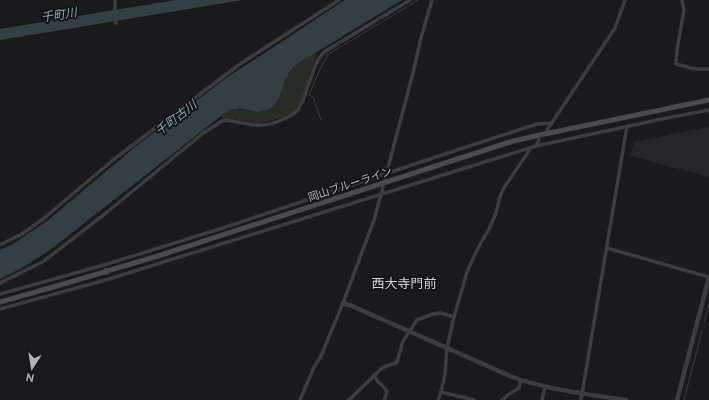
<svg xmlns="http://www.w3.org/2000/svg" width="709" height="400" font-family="'DM Sans','Noto Sans JP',sans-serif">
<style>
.built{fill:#252628}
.green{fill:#262d26}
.water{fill:#343f43}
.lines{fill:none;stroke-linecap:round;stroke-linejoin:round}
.stream{stroke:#343f43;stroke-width:1}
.minor-tunnel{stroke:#37393b;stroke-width:3.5;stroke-dasharray:3.5 2;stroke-linecap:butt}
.minor{stroke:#3b3d40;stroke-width:3.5}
.tertiary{stroke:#3b3d40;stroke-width:4.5}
.secondary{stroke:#494c4f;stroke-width:5}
.labels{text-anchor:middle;stroke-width:4;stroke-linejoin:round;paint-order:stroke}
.street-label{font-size:11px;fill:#adb4b9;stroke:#141516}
.water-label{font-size:12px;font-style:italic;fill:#88a7b0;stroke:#141516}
.quarter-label{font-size:13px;fill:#ced2d6;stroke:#141516}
</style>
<rect width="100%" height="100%" fill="#191a1b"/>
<!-- built -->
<path class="built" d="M707,127L709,128V177L630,156L634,142Z"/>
<!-- green -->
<path class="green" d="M315,53L317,55C313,66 309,77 306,88C303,94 301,102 297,108C291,117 264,123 254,123C243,122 233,117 223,119L221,116L230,109H238V108L254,112H261L274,105L280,95L283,85L286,77H287L294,66Z"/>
<!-- water -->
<g class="water">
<path d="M176,0H243L0,40V29Z"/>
<path d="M345,0H402L294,66L289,73L287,78L286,77L283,85L280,96L276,102L271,108L265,111L257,112L239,108L238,109H230L50,250L22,268L0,279V250L13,244L47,221L135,147L225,79Z"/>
</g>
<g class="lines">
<!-- stream -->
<g class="stream">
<path d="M328,55L332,52L418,0"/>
<path d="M321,120L313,97L309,95L320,69L328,55L327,53"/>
<path d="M704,323L709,304"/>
<path d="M684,400L702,331"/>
</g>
<!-- minor-tunnel -->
<path class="minor-tunnel" d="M105,268L108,275"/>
<!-- minor -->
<g class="minor">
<path d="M115,0V12L116,23"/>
<path d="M682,0L684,10L677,50L676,64L694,69H709"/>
<path d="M547,130L615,28L625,0"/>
<path d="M536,146L539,139"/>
<path d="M385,179L413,73L421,38L432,0"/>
<path d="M0,245L22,234L43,219L113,160L240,64L339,0"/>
<path d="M607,248L709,277"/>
<path d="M0,283L44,261L106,213L202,134L222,121L227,120L253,125H265L277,122L290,116L298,110L303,100L314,69L318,60L324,52L410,0"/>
<path d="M0,294L104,265L226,227L454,151L537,124L552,123"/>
<path d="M0,309L109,279L459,170L536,146L662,119L709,110"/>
<path d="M374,375L378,382L384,387L387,392L384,400"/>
<path d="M441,392L474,400"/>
<path d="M300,400L314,367L321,356L343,303L374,220L383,187"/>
<path d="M348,400H349L382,368C386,365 393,365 397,362L403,341L417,320L433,314L440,313L454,317"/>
<path d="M438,400L441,392L445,374L447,348L454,317L467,272L477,250L489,229L496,213L500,197L503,189L529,151V148"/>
<path d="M502,400L508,395L519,388L521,380"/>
<path d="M542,400L545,387"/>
<path d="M581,400L627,126"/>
</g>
<!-- tertiary -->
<g class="tertiary">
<path d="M343,303L352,306L510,376C547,390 587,394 626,400"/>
<path d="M677,400L709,277"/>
</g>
<!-- secondary -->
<path class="secondary" d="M0,302L67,283L161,255L510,142L535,136L709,100"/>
</g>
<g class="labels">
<!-- street labels -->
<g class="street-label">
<text transform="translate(350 184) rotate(-18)" y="4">岡山ブルーライン</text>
</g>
<!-- water labels -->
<g class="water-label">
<text transform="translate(59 15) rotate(-9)" y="4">千町川</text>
<text transform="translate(176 118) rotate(-38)" y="4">千町古川</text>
</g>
<!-- quarter labels -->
<g class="quarter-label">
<text x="404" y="288">西大寺門前</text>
</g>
</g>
<!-- north arrow -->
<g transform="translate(32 368) rotate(192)" stroke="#141516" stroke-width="3" paint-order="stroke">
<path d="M0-3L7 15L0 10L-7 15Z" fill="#adb4b9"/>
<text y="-6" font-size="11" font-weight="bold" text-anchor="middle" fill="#adb4b9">N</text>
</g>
</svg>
